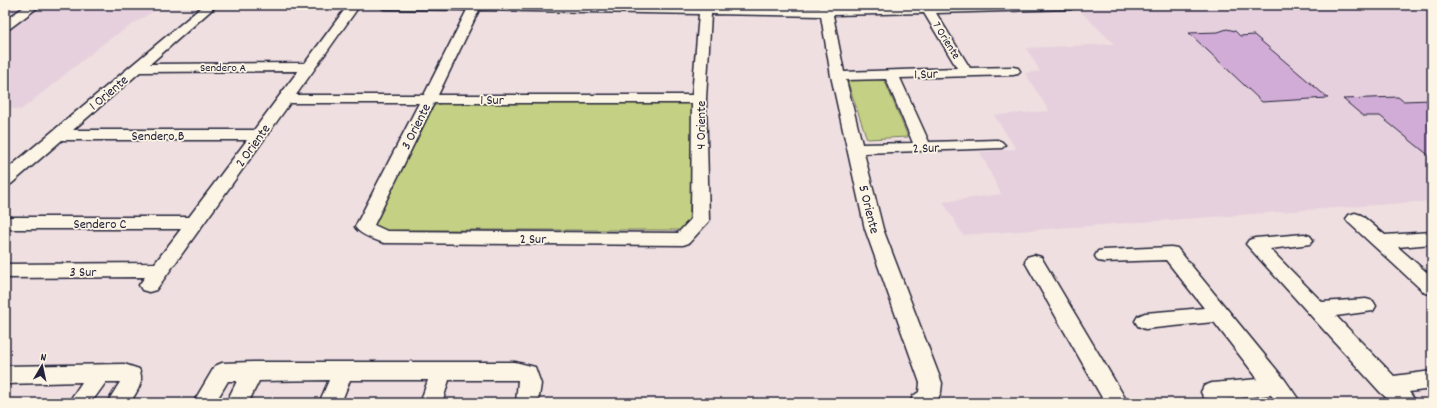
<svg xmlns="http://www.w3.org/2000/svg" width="1437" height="408" font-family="Dekko,sans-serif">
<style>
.built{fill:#e6d0dd}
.green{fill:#c4d083;stroke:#73795f}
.building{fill:#d1acd6;stroke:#22223b}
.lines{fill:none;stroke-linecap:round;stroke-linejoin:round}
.minor-casing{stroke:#22223b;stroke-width:3}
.minor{fill:#fcf5e5;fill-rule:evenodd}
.labels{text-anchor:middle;stroke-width:3.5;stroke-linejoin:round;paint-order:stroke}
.far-street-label{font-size:12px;fill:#22223b;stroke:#fcf5e5}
.street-label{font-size:14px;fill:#22223b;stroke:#fcf5e5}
</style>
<rect width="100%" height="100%" fill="#efdfe0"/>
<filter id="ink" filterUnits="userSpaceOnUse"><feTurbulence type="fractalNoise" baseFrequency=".025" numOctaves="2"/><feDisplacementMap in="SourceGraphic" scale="8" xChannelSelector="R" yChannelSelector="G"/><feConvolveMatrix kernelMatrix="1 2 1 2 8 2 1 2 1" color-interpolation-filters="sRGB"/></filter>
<g filter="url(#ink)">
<!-- built -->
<g class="built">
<path d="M5,5H163L108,40L21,110L5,108Z"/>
<path d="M1217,5H1432V201L963,235L943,202L1001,194L980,152L1016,149L994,115L1049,111L1025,73L1040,71L1026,48L1114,44L1079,10Z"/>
</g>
<!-- green -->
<g class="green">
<path d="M884,79L908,137L867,139L847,80Z"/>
<path d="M442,103H689L696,108L689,220L680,230H386L374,225L431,107Z"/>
</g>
<!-- building -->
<g class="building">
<path d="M1227,29L1235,31L1240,36L1254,35L1328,98L1262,102L1189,33L1218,32Z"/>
<path d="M1398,97L1403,101L1432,100V158L1380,116H1363L1343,99Z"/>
</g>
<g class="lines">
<defs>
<g id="minor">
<path d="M27,5H41L9,29L5,30V20Z"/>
<path d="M204,5H217L150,64L305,63L348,5H360L296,95H424L467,10L384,9L378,5H712V7L820,8L819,5H831L832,8L944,5H1077L1071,9L936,13L970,68L1013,67L1018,68L1020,71L1018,74L1013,75L900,78L929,142L997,140L1002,142L1005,145L1002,148L864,153L883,229L942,383L941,392L936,403H910L913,396L919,392L920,383L865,229L831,76L821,16L711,14L706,99L709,221L689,243L683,245L384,243C375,240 360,235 355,227L419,103H290L156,290L149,292L142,290L139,285L145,277L5,278V264L155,263L181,229H5V217H189L247,140H62L11,184L5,185V171ZM479,10L699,14L692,95H438ZM924,13L957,68L844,72L833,15ZM298,71L254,130H73L140,72ZM886,79L913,143L862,144L846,80ZM434,103H692L691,219L678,233L387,231L374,225Z"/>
<path d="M1355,213L1361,215L1385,235L1432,232V244L1398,247L1432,277V295L1425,293L1349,223L1346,219L1349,215Z"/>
<path d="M1304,234L1310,236L1313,240L1310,244L1270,249L1322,302L1366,299L1373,301L1376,306L1373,311L1336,316L1394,376L1432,371V389L1409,392L1417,403H1392L1380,392L1246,244L1249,240L1255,238Z"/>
<path d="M1171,247L1177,248L1285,380L1301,403H1277L1271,395L1212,401L1204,398L1201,392L1204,386L1212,383L1258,379L1214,322L1145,329L1138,326L1135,321L1138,316L1145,313L1204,308L1166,260L1104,262L1098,261L1095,256L1098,251L1104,250Z"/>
<path d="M1034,255L1041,257L1128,403H1105L1025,262L1027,257Z"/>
<path d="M253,362H515L535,367L541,384L538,403H516L518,380H449L442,403H420L428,380H350L341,403H319L329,380L259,381L248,403H226L237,381H228L215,403H193L215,366L222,363Z"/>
<path d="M124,364L139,369C145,382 137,391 130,403H107L120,382H106L91,403H68L82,382L5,384V366Z"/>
</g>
</defs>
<!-- minor casing -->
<use href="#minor" class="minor-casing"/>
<!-- minor -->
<use href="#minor" class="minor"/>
</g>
</g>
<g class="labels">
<!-- far-street labels -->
<g class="far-street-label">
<text transform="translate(947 40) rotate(58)" y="4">7 Oriente</text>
<text x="223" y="71">Sendero A</text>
</g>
<!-- street labels -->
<g class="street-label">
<text transform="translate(926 73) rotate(-2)" y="5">1 Sur</text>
<text transform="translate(108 92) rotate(-40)" y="5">1 Oriente</text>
<text x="492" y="104">1 Sur</text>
<text transform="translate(700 125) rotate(-90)" y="5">4 Oriente</text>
<text transform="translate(415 126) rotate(-63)" y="5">3 Oriente</text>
<text x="158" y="140">Sendero B</text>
<text transform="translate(252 145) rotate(-54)" y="5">2 Oriente</text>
<text transform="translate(926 147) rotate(-2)" y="5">2 Sur</text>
<text transform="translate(870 209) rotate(76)" y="5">5 Oriente</text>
<text x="100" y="228">Sendero C</text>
<text x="533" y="243">2 Sur</text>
<text x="83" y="276">3 Sur</text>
</g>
</g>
<!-- margin -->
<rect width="1437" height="408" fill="none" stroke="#fcf5e5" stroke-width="20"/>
<rect x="10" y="10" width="1417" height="388" fill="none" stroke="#22223b" stroke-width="1.5" filter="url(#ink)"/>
<!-- north arrow -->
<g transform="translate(42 366) rotate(9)" stroke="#fcf5e5" stroke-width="3" paint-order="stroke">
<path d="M0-3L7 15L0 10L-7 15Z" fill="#22223b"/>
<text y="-6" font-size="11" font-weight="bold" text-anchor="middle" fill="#22223b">N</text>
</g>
</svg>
